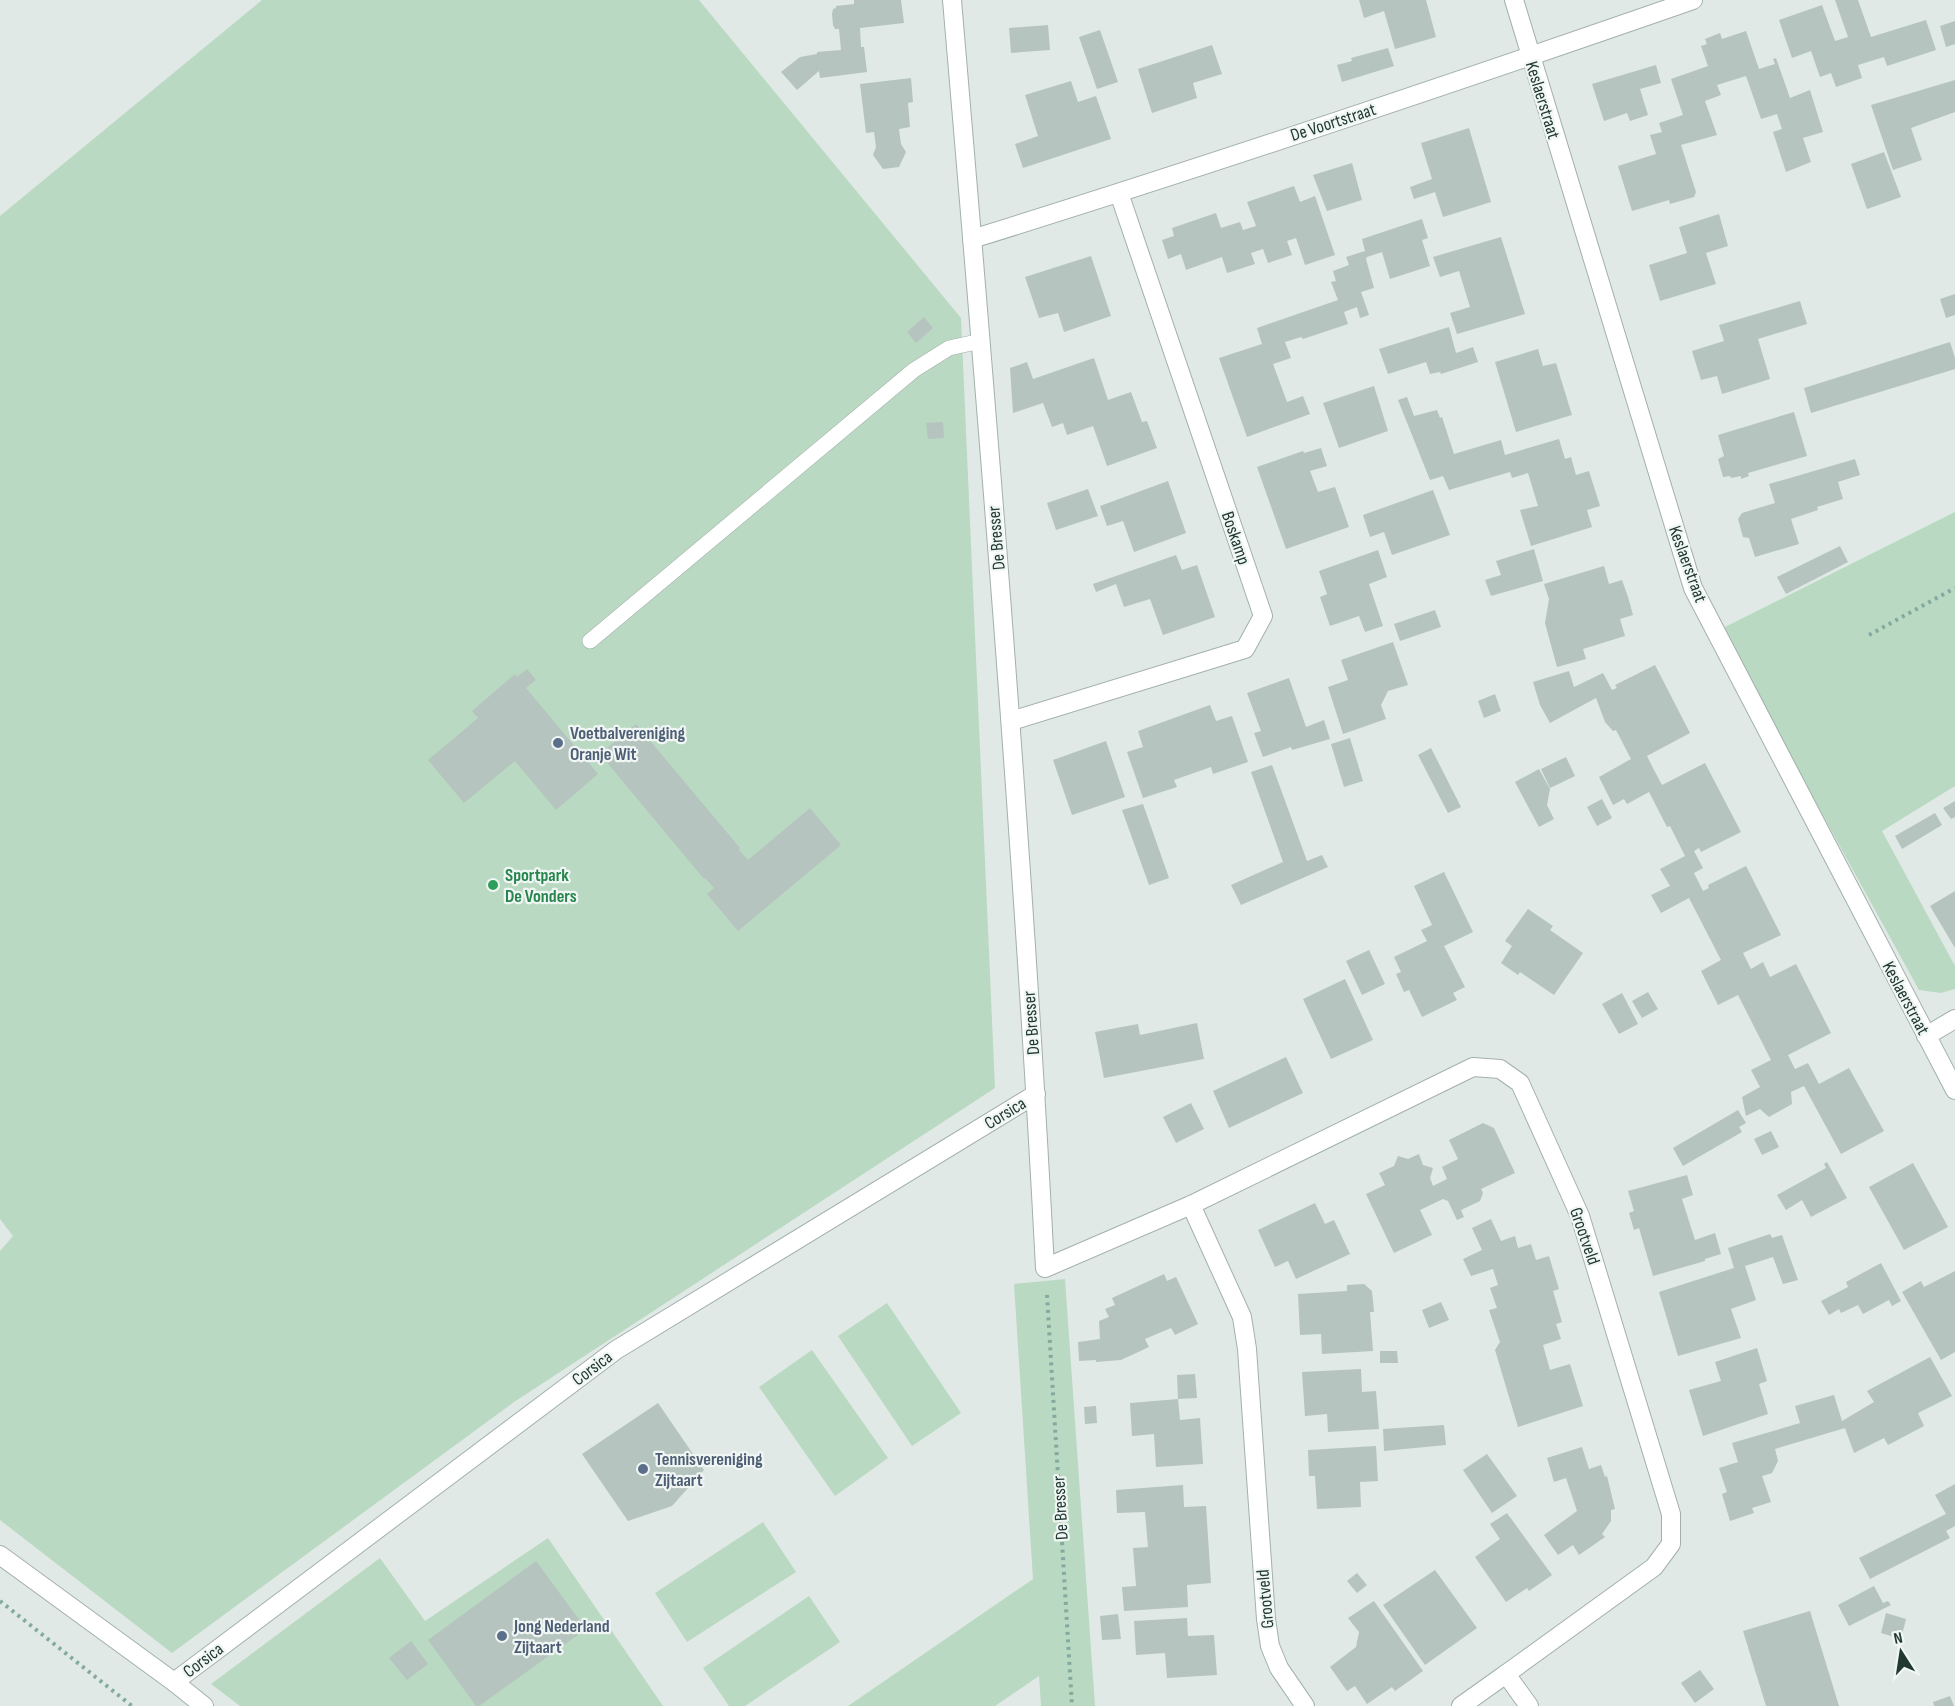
<svg xmlns="http://www.w3.org/2000/svg" width="1955" height="1706" font-family="'Sofia Sans Condensed',sans-serif">
<style>
.green{fill:#bad9c2}
.building{fill:#b5c4be}
.lines{fill:none;stroke-linecap:round;stroke-linejoin:round}
.service-casing{stroke:#a3b0ac;stroke-width:16}
.minor-casing{stroke:#a3b0ac;stroke-width:20}
.tertiary-casing{stroke:#a3b0ac;stroke-width:20}
.path{stroke:#83aa9e;stroke-width:4;stroke-dasharray:3 4.5;stroke-linecap:butt}
.service{stroke:#fff;stroke-width:15}
.minor{stroke:#fff;stroke-width:18}
.tertiary{stroke:#fff;stroke-width:18}
.service-dot{fill:#5c6f8a;stroke:#f0f6f3;stroke-width:2}
.leisure-dot{fill:#2e9e5b;stroke:#f0f6f3;stroke-width:2}
.labels{text-anchor:middle;stroke-width:4.5;stroke-linejoin:round;paint-order:stroke}
.street-label{font-size:18px;fill:#223832;stroke:#f0f6f3}
.service-label{font-size:18px;font-weight:bold;fill:#4e5e75;stroke:#f0f6f3;text-anchor:start}
.leisure-label{font-size:18px;font-weight:bold;fill:#27864d;stroke:#f0f6f3;text-anchor:start}
</style>
<rect width="100%" height="100%" fill="#e0e9e5"/>
<!-- green -->
<g class="green">
<path d="M262,0H699L961,318L995,1088L514,1402L172,1653L0,1520V1251L13,1236L0,1219V216Z"/>
<path d="M1955,512V786L1882,831L1955,966V989L1941,993L1919,990L1766,712L1738,658L1725,627Z"/>
<path d="M1065,1279L1095,1706H1041L1039,1676L995,1706H848L1033,1579L1014,1284Z"/>
<path d="M887,1303L961,1413L912,1446L838,1336Z"/>
<path d="M812,1350L888,1458L835,1496L759,1387Z"/>
<path d="M763,1522L796,1572L687,1642L655,1593Z"/>
<path d="M548,1538L663,1706H240L211,1684L380,1558L425,1621Z"/>
<path d="M809,1596L840,1642L745,1706H729L703,1668Z"/>
</g>
<!-- building -->
<g class="building">
<path d="M854,0H901L904,23L860,28L861,47H864L867,72L820,78L819,71L797,90L781,72L800,57L817,54V52L841,50L839,29H835L833,25L832,14L833,9L836,8V6L854,4Z"/>
<path d="M1359,0H1426L1436,37L1395,49L1384,11L1364,18Z"/>
<path d="M1835,0H1858L1871,37L1926,20L1936,50L1887,66L1884,57L1858,65L1862,78L1836,87L1831,73L1820,77L1811,51L1792,58L1779,20L1822,5L1835,41L1848,37Z"/>
<path d="M1955,21V44L1946,47L1940,26Z"/>
<path d="M1048,25L1050,50L1011,53L1009,28Z"/>
<path d="M1100,30L1118,82L1097,89L1079,37Z"/>
<path d="M1746,31L1759,69L1775,64L1773,59L1776,58L1790,98L1810,90L1823,132L1803,138L1811,162L1786,172L1773,132L1782,129L1777,114L1761,119L1746,76L1717,85L1721,95L1705,101L1717,135L1681,145L1696,192L1694,197L1670,204L1669,200L1632,211L1618,166L1656,154L1650,135L1662,132L1659,123L1683,115L1671,79L1708,66L1701,46L1707,44L1705,39L1720,33L1722,39Z"/>
<path d="M1212,45L1222,74L1193,83L1197,98L1152,113L1138,69Z"/>
<path d="M1388,48L1394,66L1342,82L1337,65L1352,61L1351,58Z"/>
<path d="M1656,65L1661,83L1640,89L1648,115L1630,121L1627,113L1604,121L1592,84Z"/>
<path d="M911,78L913,102L908,103L910,127L899,129L901,144L906,152L899,167L883,169L873,155L876,147L874,132L866,133L860,84Z"/>
<path d="M1955,80V112L1911,128L1922,160L1893,170L1871,105Z"/>
<path d="M1071,81L1078,102L1096,96L1111,139L1023,168L1015,144L1038,136L1025,95Z"/>
<path d="M1469,128L1491,202L1443,217L1435,192L1414,199L1410,187L1432,179L1421,143Z"/>
<path d="M1884,152L1901,197L1867,209L1851,164Z"/>
<path d="M1352,163L1362,200L1327,211L1313,175Z"/>
<path d="M1294,186L1300,202L1315,196L1335,255L1305,265L1296,238L1287,241L1292,255L1268,263L1263,249L1251,253L1255,264L1227,273L1222,257L1186,270L1181,254L1168,259L1162,240L1174,236L1172,228L1216,213L1221,228L1240,222L1243,230L1256,226L1247,202Z"/>
<path d="M1719,214L1728,246L1706,253L1716,284L1660,301L1649,265L1687,253L1679,227Z"/>
<path d="M1422,219L1428,238L1422,240L1430,266L1390,279L1382,252L1367,257L1366,259L1374,288L1361,292L1369,315L1360,318L1357,307L1344,312L1348,324L1303,339L1301,337L1285,342L1291,358L1273,364L1287,402L1303,396L1310,414L1247,437L1219,358L1262,344L1257,328L1338,300L1331,282L1336,281L1333,271L1349,265L1346,257L1365,251L1362,239Z"/>
<path d="M1501,237L1525,314L1457,334L1450,313L1470,307L1459,271L1440,277L1433,257Z"/>
<path d="M1091,256L1111,316L1064,332L1058,313L1039,318L1025,277Z"/>
<path d="M1955,294V315L1946,318L1940,299Z"/>
<path d="M1800,301L1807,324L1758,339L1770,379L1722,394L1717,376L1701,380L1692,351L1724,341L1719,325Z"/>
<path d="M924,317L933,328L916,343L907,332Z"/>
<path d="M1449,327L1456,353L1473,347L1478,362L1441,374L1440,372L1430,374L1426,362L1388,374L1379,349Z"/>
<path d="M1950,342L1955,358V369L1811,413L1804,388Z"/>
<path d="M1538,349L1543,366L1556,363L1572,415L1516,432L1495,362Z"/>
<path d="M1094,358L1108,400L1131,392L1142,422L1147,421L1157,448L1107,466L1093,426L1067,435L1063,423L1052,427L1043,403L1013,413L1010,368L1027,362L1033,379Z"/>
<path d="M1374,386L1388,431L1339,448L1323,403Z"/>
<path d="M1407,397L1414,416L1437,410L1440,418L1442,417L1454,454L1501,440L1505,455L1559,439L1565,459L1571,457L1576,475L1589,471L1600,506L1587,510L1592,527L1531,546L1520,510L1538,506L1528,473L1512,478L1510,472L1449,490L1443,476L1430,480L1398,400Z"/>
<path d="M1794,412L1807,456L1748,473L1749,476L1741,479V476L1731,478L1730,476L1723,477L1718,459L1724,456L1718,435Z"/>
<path d="M943,422L944,438L928,439L926,423Z"/>
<path d="M1321,448L1327,466L1310,471L1318,492L1335,487L1349,527L1286,549L1257,467L1303,451L1304,453Z"/>
<path d="M1855,459L1860,475L1838,482L1843,499L1817,507L1818,510L1791,519L1799,544L1755,557L1749,538L1743,537L1738,519L1742,513L1775,503L1769,484Z"/>
<path d="M1168,481L1186,533L1134,552L1123,521L1107,526L1100,506Z"/>
<path d="M1088,489L1098,516L1056,530L1047,503Z"/>
<path d="M1433,490L1450,535L1392,555L1384,532L1370,537L1363,515Z"/>
<path d="M1840,546L1848,562L1786,594L1777,577Z"/>
<path d="M1534,549L1543,581L1491,596L1485,580L1501,575L1496,561Z"/>
<path d="M1378,550L1387,577L1369,584L1383,626L1365,632L1359,616L1330,626L1320,597L1327,594L1319,571Z"/>
<path d="M1176,555L1182,570L1197,565L1215,617L1163,635L1150,599L1124,607L1116,584L1096,592L1093,584Z"/>
<path d="M1604,566L1609,584L1622,580L1628,597L1633,615L1620,619L1625,636L1583,649L1586,659L1557,667L1545,623L1549,599L1544,584Z"/>
<path d="M1435,610L1441,627L1400,641L1394,624Z"/>
<path d="M1393,642L1408,685L1388,691L1381,705L1386,719L1343,734L1328,687L1348,680L1341,660Z"/>
<path d="M1655,665L1690,733L1647,756L1654,770L1662,785L1705,763L1741,832L1701,852L1699,848L1694,851L1703,868L1694,873L1703,891L1709,888L1708,885L1746,866L1781,935L1743,953L1751,969L1763,962L1770,977L1796,964L1831,1033L1788,1055L1795,1069L1808,1063L1819,1084L1849,1068L1884,1131L1841,1154L1804,1086L1791,1092L1792,1104L1769,1117L1760,1109L1746,1116L1742,1097L1760,1087L1751,1070L1771,1060L1738,995L1718,1005L1701,971L1721,960L1689,898L1661,913L1651,895L1670,886L1660,869L1685,856L1670,826L1667,827L1649,792L1627,804L1624,799L1613,805L1599,777L1631,759L1616,730L1613,731L1605,722L1596,698L1550,723L1540,705L1533,682L1569,671L1574,687L1603,673L1612,690L1617,688L1615,685Z"/>
<path d="M527,669L536,680L526,688L598,774L556,810L515,761L464,803L428,760L478,718L472,711L515,674L517,677Z"/>
<path d="M1289,678L1306,727L1324,720L1330,739L1292,750L1291,747L1263,757L1254,733L1261,731L1247,693Z"/>
<path d="M1495,694L1501,711L1484,718L1478,701Z"/>
<path d="M1210,705L1216,721L1232,716L1248,762L1213,774L1211,767L1174,780L1177,787L1143,798L1127,752L1143,747L1138,731Z"/>
<path d="M636,724L740,848L739,850L748,860L810,808L841,845L738,931L707,894L714,888L705,878L704,879L600,754Z"/>
<path d="M1350,738L1363,781L1344,787L1331,744Z"/>
<path d="M1106,741L1125,797L1072,815L1053,760Z"/>
<path d="M1431,748L1461,807L1448,813L1418,755Z"/>
<path d="M1566,757L1575,776L1550,788L1541,769Z"/>
<path d="M1272,765L1307,861L1322,855L1328,867L1241,905L1231,885L1283,862L1251,772Z"/>
<path d="M1539,769L1550,789L1547,805L1554,819L1539,827L1515,782Z"/>
<path d="M1602,799L1612,818L1597,826L1587,807Z"/>
<path d="M1955,801V817L1951,819L1943,808Z"/>
<path d="M1143,804L1169,878L1149,885L1122,810Z"/>
<path d="M1935,813L1942,825L1902,849L1895,836Z"/>
<path d="M1444,872L1473,932L1444,946L1465,987L1453,993L1457,1000L1422,1017L1409,990L1404,992L1396,974L1401,972L1394,957L1427,941L1421,930L1432,925L1414,886Z"/>
<path d="M1955,891V948L1930,906Z"/>
<path d="M1528,909L1553,926L1550,930L1583,953L1554,995L1520,972L1518,975L1501,963L1512,946L1505,941Z"/>
<path d="M1369,950L1385,984L1362,995L1346,961Z"/>
<path d="M1345,979L1373,1040L1331,1059L1303,999Z"/>
<path d="M1648,992L1658,1009L1642,1018L1632,1001Z"/>
<path d="M1622,993L1638,1024L1619,1034L1602,1004Z"/>
<path d="M1197,1023L1204,1059L1104,1078L1095,1032L1138,1024L1140,1035Z"/>
<path d="M1286,1057L1303,1093L1229,1128L1213,1091Z"/>
<path d="M1191,1103L1204,1129L1176,1143L1163,1117Z"/>
<path d="M1738,1110L1746,1123L1739,1127L1742,1132L1683,1166L1673,1148Z"/>
<path d="M1483,1123L1494,1128L1515,1173L1481,1189L1483,1193L1480,1201L1461,1210L1464,1217L1457,1220L1448,1201L1443,1199L1420,1210L1432,1235L1394,1253L1366,1194L1385,1185L1379,1173L1394,1166L1398,1156L1408,1159L1419,1154L1423,1165L1433,1168L1430,1178L1433,1186L1447,1179L1442,1167L1458,1159L1449,1140Z"/>
<path d="M1771,1131L1779,1147L1762,1155L1754,1139Z"/>
<path d="M1827,1162L1847,1198L1811,1217L1802,1200L1786,1210L1777,1195L1826,1168L1824,1164Z"/>
<path d="M1913,1163L1948,1227L1904,1250L1869,1187Z"/>
<path d="M1687,1175L1693,1195L1682,1199L1695,1240L1715,1233L1721,1254L1705,1259V1261L1653,1276L1639,1228L1634,1230L1629,1213L1634,1211L1628,1191Z"/>
<path d="M1315,1203L1325,1224L1334,1220L1350,1254L1296,1279L1288,1261L1275,1267L1258,1230Z"/>
<path d="M1491,1219L1501,1241L1515,1236L1518,1248L1531,1244L1536,1260L1549,1256L1559,1289L1553,1291L1562,1322L1556,1324L1561,1339L1543,1345L1550,1370L1570,1364L1583,1406L1518,1427L1495,1350L1500,1342L1489,1310L1497,1308L1490,1288L1498,1285L1493,1269L1471,1276L1463,1259L1482,1250L1472,1228Z"/>
<path d="M1770,1234L1772,1238L1782,1235L1798,1280L1783,1284L1773,1257L1745,1266L1756,1300L1731,1309L1741,1338L1678,1356L1659,1292L1734,1268L1728,1248Z"/>
<path d="M1881,1263L1901,1301L1892,1306L1889,1300L1863,1314L1858,1305L1841,1313L1839,1309L1829,1315L1821,1301L1848,1287L1846,1282Z"/>
<path d="M1955,1271V1352L1941,1360L1902,1292L1921,1281L1924,1287Z"/>
<path d="M1164,1274L1167,1281L1176,1277L1198,1324L1175,1335L1171,1328L1159,1333L1145,1339L1149,1347L1121,1360L1096,1362V1360L1079,1361L1078,1342L1100,1339L1099,1321L1109,1317L1105,1309L1115,1305L1112,1298Z"/>
<path d="M1364,1284L1372,1291L1374,1312H1370L1373,1351L1322,1354L1321,1334L1300,1335L1298,1294L1347,1291V1285Z"/>
<path d="M1441,1302L1449,1320L1429,1328L1422,1310Z"/>
<path d="M1757,1348L1767,1381L1759,1384L1768,1414L1703,1436L1689,1390L1721,1381L1715,1362Z"/>
<path d="M1380,1351H1397L1398,1363H1380Z"/>
<path d="M1930,1357L1952,1396L1918,1413L1924,1426L1888,1445L1884,1438L1854,1453L1845,1428L1775,1449L1778,1461L1772,1473L1762,1476L1771,1502L1752,1508L1754,1513L1730,1521L1722,1494L1727,1492L1719,1468L1738,1462L1732,1443L1800,1423L1795,1406L1834,1395L1842,1421L1874,1402L1867,1391Z"/>
<path d="M1361,1369L1362,1392L1376,1391L1379,1429L1328,1432L1327,1414L1305,1416L1302,1372Z"/>
<path d="M1195,1374L1197,1398L1178,1399L1177,1375Z"/>
<path d="M1178,1399L1180,1420L1200,1418L1203,1464L1156,1467L1154,1434L1132,1436L1130,1403Z"/>
<path d="M658,1403L704,1470L672,1506L628,1521L582,1454Z"/>
<path d="M1096,1406L1097,1423L1085,1424L1084,1407Z"/>
<path d="M1444,1425L1446,1445L1384,1451L1383,1429Z"/>
<path d="M1376,1446L1378,1481L1360,1482L1361,1507L1317,1509L1315,1476H1309L1308,1450Z"/>
<path d="M1582,1447L1589,1469L1601,1465L1605,1477L1607,1476L1615,1509L1611,1510V1521L1602,1534L1605,1537L1579,1555L1573,1545L1558,1555L1544,1535L1577,1511L1566,1478L1554,1482L1547,1458Z"/>
<path d="M1487,1454L1517,1496L1492,1513L1463,1470Z"/>
<path d="M1955,1484V1526L1946,1531L1950,1538L1870,1579L1859,1558L1946,1514L1935,1495Z"/>
<path d="M1183,1485L1184,1507L1206,1506L1211,1583L1187,1585L1188,1607L1124,1611L1122,1587L1136,1586L1133,1548L1148,1547L1145,1512L1117,1513L1116,1490Z"/>
<path d="M1507,1513L1552,1575L1529,1591L1527,1588L1506,1602L1475,1557L1500,1539L1490,1524Z"/>
<path d="M536,1561L586,1629L479,1706H476L428,1640Z"/>
<path d="M1435,1570L1477,1628L1425,1665L1383,1605Z"/>
<path d="M1357,1573L1367,1585L1357,1593L1347,1581Z"/>
<path d="M1874,1586L1883,1603L1888,1601L1891,1605L1849,1626L1838,1605Z"/>
<path d="M1374,1601L1423,1671L1395,1691L1392,1687L1367,1704L1355,1686L1347,1691L1330,1667L1356,1647L1359,1632L1348,1618Z"/>
<path d="M1810,1611L1839,1706H1766L1743,1631Z"/>
<path d="M1886,1613L1906,1619L1901,1639L1881,1633Z"/>
<path d="M1118,1614L1121,1639L1102,1640L1100,1616Z"/>
<path d="M1187,1618L1188,1636L1214,1635L1217,1675L1167,1678L1165,1653L1136,1655L1134,1621Z"/>
<path d="M411,1641L428,1664L407,1680L389,1658Z"/>
<path d="M1700,1670L1714,1689L1695,1703L1681,1683Z"/>
<path d="M1950,1696L1954,1706H1934L1933,1702Z"/>
</g>
<g class="lines">
<defs>
<path id="service" d="M590,641L914,370L949,348L981,341"/>
<g id="minor">
<path d="M952,0C988,422 1023,844 1045,1268L1191,1205L1473,1067L1500,1069L1520,1083L1580,1216L1671,1514V1544L1654,1567L1506,1674"/>
<path d="M1514,0L1693,588L1955,1090"/>
<path d="M972,239C1214,164 1454,83 1693,0"/>
<path d="M1011,721L1245,649L1263,616L1119,193"/>
<path d="M1926,1036L1955,1019"/>
<path d="M1191,1205L1242,1317L1247,1349L1266,1619L1270,1646L1279,1668L1305,1706"/>
<path d="M174,1682L616,1350L1036,1094"/>
<path d="M1461,1706L1506,1674L1529,1706"/>
</g>
<path id="tertiary" d="M0,1555L174,1682L204,1706"/>
</defs>
<!-- service casing -->
<use href="#service" class="service-casing"/>
<!-- minor casing -->
<use href="#minor" class="minor-casing"/>
<!-- tertiary casing -->
<use href="#tertiary" class="tertiary-casing"/>
<!-- path -->
<g class="path">
<path d="M1869,635L1955,588"/>
<path d="M1047,1295L1072,1706"/>
<path d="M0,1601L132,1706"/>
</g>
<!-- service -->
<use href="#service" class="service"/>
<!-- minor -->
<use href="#minor" class="minor"/>
<!-- tertiary -->
<use href="#tertiary" class="tertiary"/>
</g>
<!-- markers -->
<g class="service-dot">
<circle cx="558" cy="743" r="6"/>
<circle cx="643" cy="1469" r="6"/>
<circle cx="502" cy="1636" r="6"/>
</g>
<circle class="leisure-dot" cx="493" cy="885" r="6"/>
<g class="labels">
<!-- street labels -->
<g class="street-label">
<text transform="translate(1543 100) rotate(73)" y="6">Keslaerstraat</text>
<text transform="translate(1333 122) rotate(-18)" y="6">De Voortstraat</text>
<text transform="translate(996 538) rotate(-95)" y="6">De Bresser</text>
<text transform="translate(1236 538) rotate(71)" y="6">Boskamp</text>
<text transform="translate(1688 564) rotate(70)" y="6">Keslaerstraat</text>
<text transform="translate(1906 998) rotate(62)" y="6">Keslaerstraat</text>
<text transform="translate(1031 1023) rotate(-94)" y="6">De Bresser</text>
<text transform="translate(1005 1113) rotate(-31)" y="6">Corsica</text>
<text transform="translate(1585 1236) rotate(71)" y="6">Grootveld</text>
<text transform="translate(592 1368) rotate(-37)" y="6">Corsica</text>
<text transform="translate(1060 1508) rotate(-93)" y="6">De Bresser</text>
<text transform="translate(1265 1599) rotate(-95)" y="6">Grootveld</text>
<text transform="translate(203 1660) rotate(-37)" y="6">Corsica</text>
</g>
<!-- service labels -->
<g class="service-label">
<text x="570" y="739">Voetbalvereniging<tspan x="570" dy="21">Oranje Wit</tspan></text>
<text x="655" y="1465">Tennisvereniging<tspan x="655" dy="21">Zijtaart</tspan></text>
<text x="514" y="1632">Jong Nederland<tspan x="514" dy="21">Zijtaart</tspan></text>
</g>
<!-- leisure labels -->
<g class="leisure-label">
<text x="505" y="881">Sportpark<tspan x="505" dy="21">De Vonders</tspan></text>
</g>
</g>
<!-- north arrow -->
<g transform="translate(1901 1652) rotate(348)" stroke="#f0f6f3" stroke-width="4.5" paint-order="stroke">
<path d="M0-4.5L10 22L0 15L-10 22Z" fill="#223832"/>
<text y="-9" font-size="16" font-weight="bold" text-anchor="middle" fill="#223832">N</text>
</g>
</svg>
